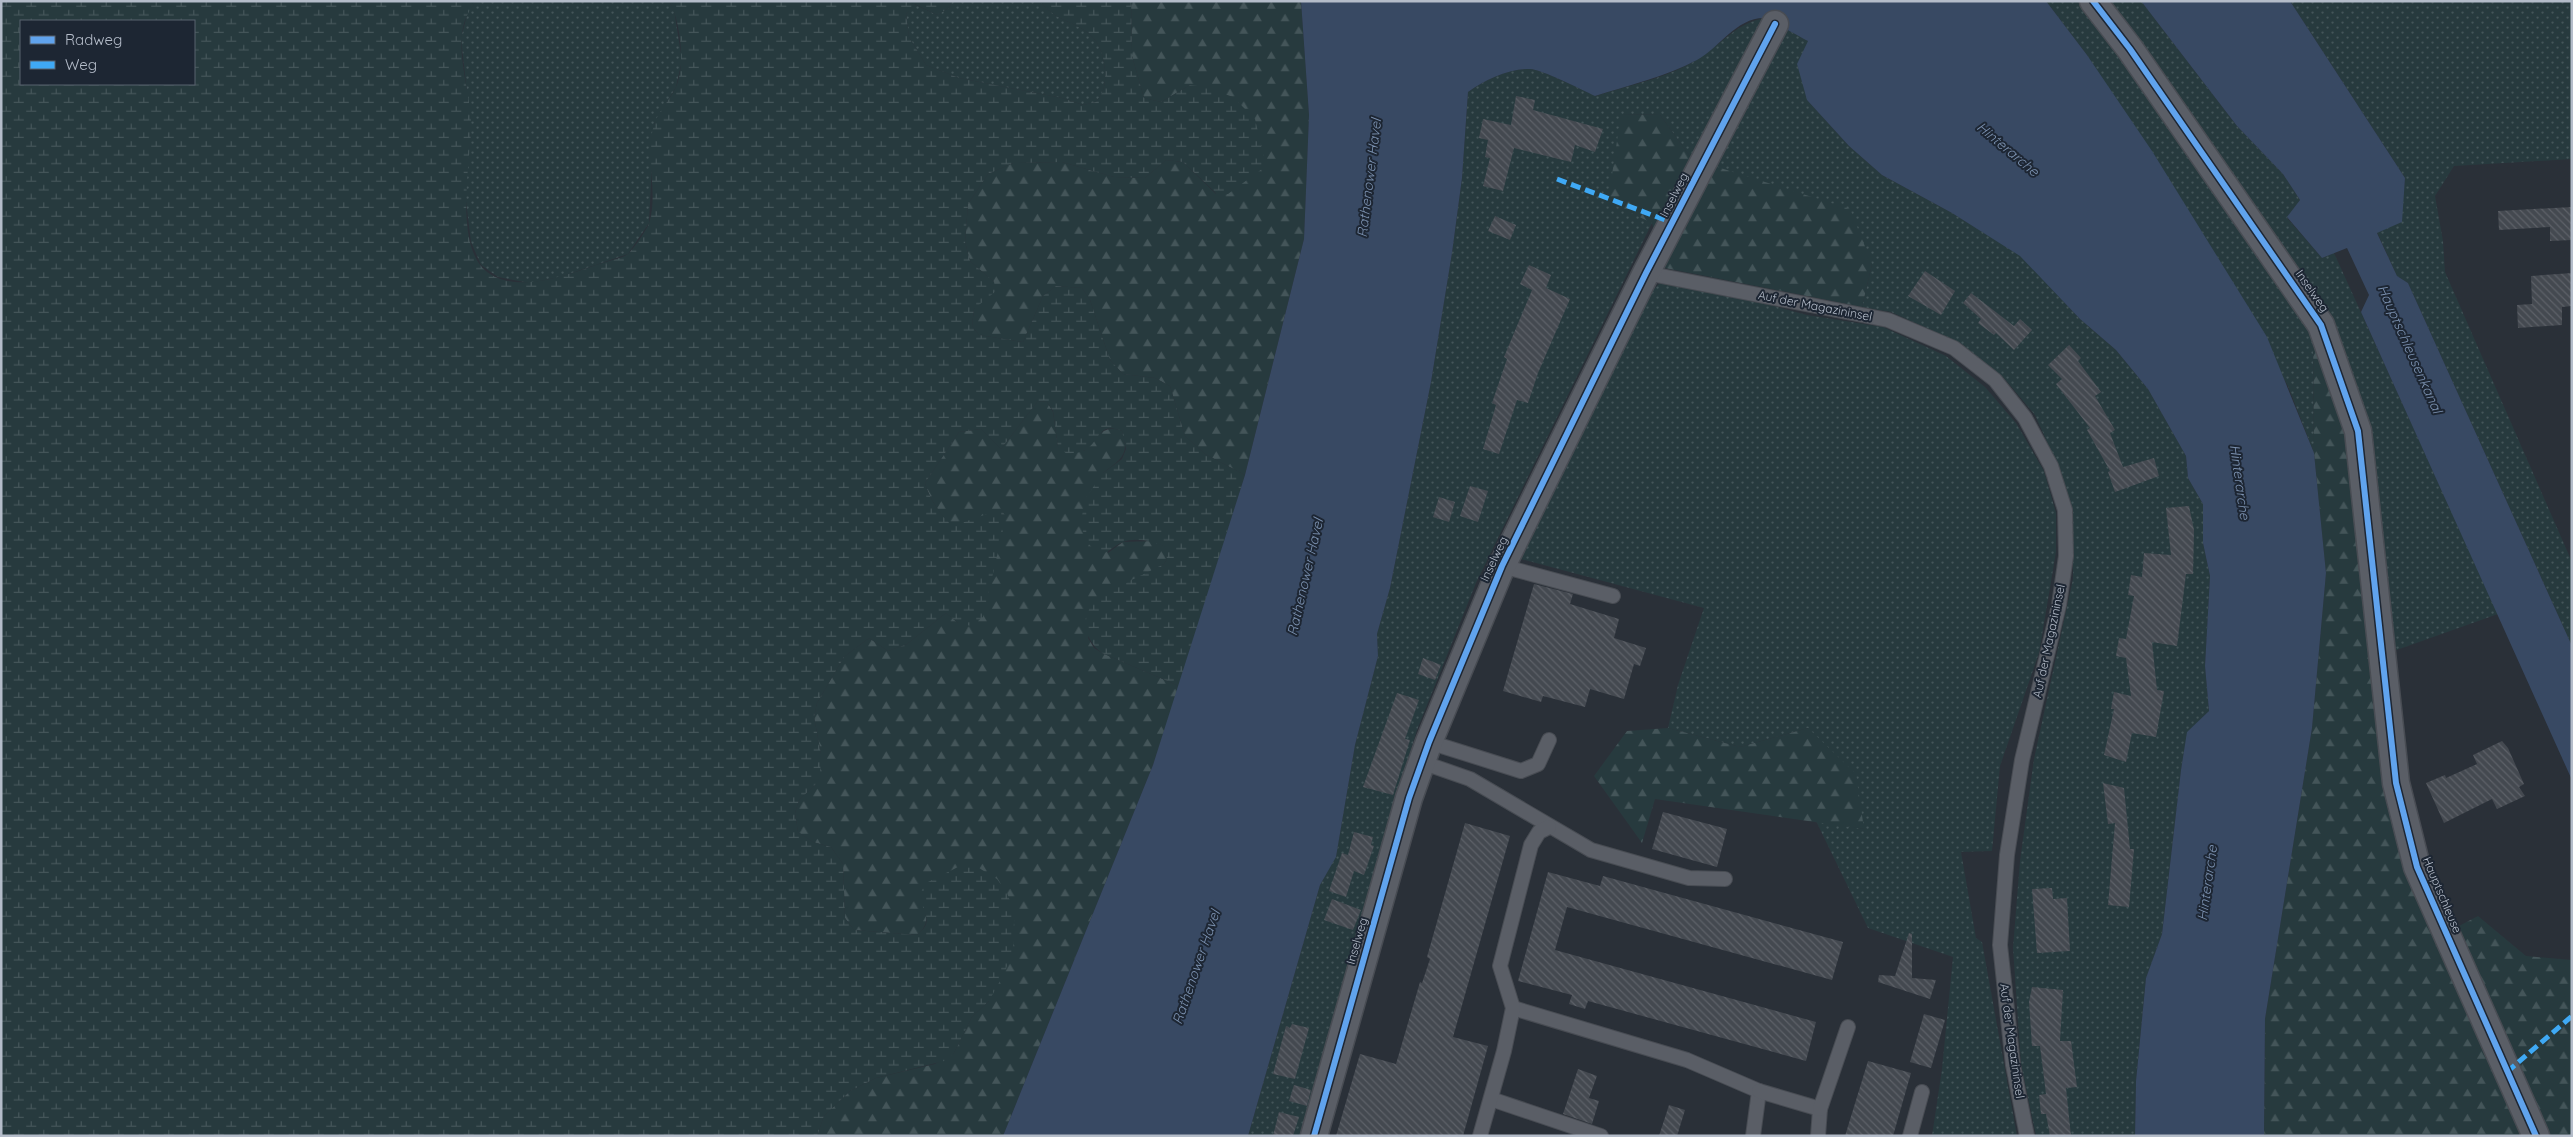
<svg xmlns="http://www.w3.org/2000/svg" width="2573" height="1137" font-family="Quicksand,sans-serif">
<style>
.green{fill:url(#green-dots)}
.forest{fill:url(#forest-firs)}
.wetland{fill:url(#wetland-marsh);fill-rule:evenodd}
.water{fill:#384963}
.building{fill:url(#building-back-hatch)}
.lines{fill:none;stroke-linecap:round;stroke-linejoin:round}
.service-casing{stroke:#484c53;stroke-width:16}
.minor-casing{stroke:#484c53;stroke-width:29}
.service{stroke:#5a5e66;stroke-width:14}
.minor{stroke:#5a5e66;stroke-width:26}
.quiet{stroke:#3fa9f5;stroke-width:5;stroke-dasharray:10 5;stroke-linecap:butt}
.cycleway-casing{stroke:#1d2633;stroke-width:9}
.cycleway{stroke:#60a3ed;stroke-width:6}
.labels{text-anchor:middle;stroke-width:4;stroke-linejoin:round;paint-order:stroke}
.street-label{font-size:12px;fill:#b4bcc9;stroke:#1d2633}
.water-label{font-size:14px;font-style:italic;fill:#7c92b1;stroke:#1d2633}
</style>
<defs>
<pattern id="green-dots" width="8" height="8" patternUnits="userSpaceOnUse" patternTransform="scale(1.25)"><rect width="8" height="8" fill="#273a3e"/><path d="M2 2h.1M6 6h.1" fill="none" stroke="#445559" stroke-width="1.8" stroke-linecap="round"/></pattern>
<pattern id="forest-firs" width="22" height="20" patternUnits="userSpaceOnUse" patternTransform="scale(1.25)"><rect width="22" height="20" fill="#273a3e"/><path d="M5 1l3.5 6h-7zM16 11l3.5 6h-7z" fill="#445559"/></pattern>
<pattern id="wetland-marsh" width="20" height="14" patternUnits="userSpaceOnUse" patternTransform="scale(1.25)"><rect width="20" height="14" fill="#273a3e"/><path d="M1 5h8M5 5V1M11 12h8M15 12V8" fill="none" stroke="#445559"/></pattern>
<pattern id="building-back-hatch" width="6" height="6" patternUnits="userSpaceOnUse" patternTransform="scale(1.25)"><rect width="6" height="6" fill="#444950"/><path d="M-1 5l2 2M0 0l6 6M5-1l2 2" fill="none" stroke="#5d6168"/></pattern>
</defs>
<rect width="100%" height="100%" fill="#2a3038"/>
<!-- green -->
<g class="green">
<path d="M477,1H669L674,10L682,60L676,87L654,124L649,223L628,254L560,277L530,283L498,277L481,265L471,242L465,193L471,130L461,38L468,11Z"/>
<path d="M952,1H1040C1062,31 1101,18 1105,70C1106,84 1104,92 1096,102L1083,105L1062,98L959,78L926,65L909,37L906,14L914,4L937,15L949,8Z"/>
<path d="M2046,1H2080L2121,52L2313,331L2314,453L2288,386L2087,55Z"/>
<path d="M2108,1H2141L2237,126L2283,174L2300,200L2287,218L2322,258L2334,253L2498,614L2391,652L2361,403Z"/>
<path d="M2290,1H2572V159L2454,166L2435,196L2443,241L2445,272L2572,562V646L2408,283L2397,276L2377,232L2401,222L2405,178Z"/>
<path d="M1766,18L1808,41L1807,100L1849,146L1882,175L1952,213L2020,255L2080,319L2116,350L2148,389L2186,456L2188,478L2203,504V543L2210,576L2205,666L2209,711L2188,732L2181,770L2162,934L2146,978L2136,1081L2135,1136H2036L2021,1064L2013,948L2020,861L2034,759L2073,579V513L2056,462L2035,415L2003,377L1960,343L1891,312L1862,307L1872,264L1692,159L1660,115L1622,114L1652,223L1476,583L1417,730L1389,820L1303,1136H1248L1320,885L1336,856L1355,745L1378,656L1377,634L1390,588L1431,382L1452,253L1462,178L1468,92C1485,80 1508,69 1530,69C1541,69 1582,90 1596,96C1629,85 1668,78 1698,59C1722,44 1737,22 1766,18Z"/>
<path d="M1661,282L1748,299L1807,315L1883,327L1946,356L1985,387L2016,423L2044,471L2056,513V552L2039,653L2000,766L1992,851L1961,852L1976,938L1982,942L2017,1136H1932L1942,1069L1953,957L1868,928L1816,821L1864,829L1808,728L1740,747L1668,728L1678,685L1704,608L1517,558L1643,300Z"/>
</g>
<!-- forest -->
<g class="forest">
<path d="M1131,1H1301L1309,115L1304,239L1245,475L1205,454L1185,436L1170,386L1155,378L1123,374L1110,360L1090,300L1082,288L1056,286L1043,296L1023,342L979,335L972,326L974,309L994,282L970,261L965,242L968,204L988,174L1013,163L1062,162L1114,177L1145,178L1166,160L1183,162L1216,194L1190,85L1161,102L1144,98L1132,56Z"/>
<path d="M1621,114L1660,115L1692,159L1850,209L1872,264L1862,307L1665,268L1652,223L1608,202Z"/>
<path d="M2313,331L2350,436L2371,647L2438,937L2478,916L2526,956L2572,960V1136H2264L2265,1019L2312,728L2326,573L2314,453Z"/>
<path d="M1038,401L1047,402L1053,412L1058,447L1084,451C1096,438 1104,423 1122,431C1130,455 1121,459 1103,473L1108,553L1123,542L1153,541L1166,547L1167,559L1164,564L1101,599L1088,638L1094,648L1102,653L1179,686L1153,765L1003,1136H817L824,1116L850,1091L876,1078L935,1064L954,1053L972,1017L989,1001L921,896C925,912 932,923 917,935L854,930L845,918L843,864L831,847L813,842L798,832L795,813L799,800L815,785L821,754L814,717L817,703L844,657L869,638L888,651L907,644L946,613L958,623L965,523L953,527C941,516 929,498 925,483L959,432L981,429L1001,449Z"/>
<path d="M1668,728L1740,747L1808,728L1856,774L1864,829L1655,799L1642,843L1594,776L1627,731Z"/>
</g>
<!-- wetland -->
<path class="wetland" d="M1,1H477C444,35 474,91 471,132C469,167 457,237 481,266C508,298 567,275 599,264C607,261 621,259 628,254C632,251 648,228 649,223C659,193 644,156 654,125C658,112 669,101 675,89C686,68 681,21 669,1H952L949,8L937,15L915,4L906,14L909,37L926,65L959,78L1062,98L1083,105L1096,102C1104,92 1106,83 1105,70C1101,18 1062,31 1040,1H1131L1132,56L1144,98L1161,102L1190,85L1205,87L1233,97L1255,119L1264,157L1262,169L1228,194H1217L1183,162L1166,160L1145,178L1114,177L1062,162L1013,163L988,174L968,204L965,242L970,261L994,282L996,291L974,309L972,326L979,335L1023,342L1043,296L1056,286L1082,288L1090,300L1110,360L1123,374L1155,378L1170,386L1185,436L1205,454L1245,475L1179,686L1102,653C1088,643 1079,622 1091,606C1103,592 1147,573 1164,564L1167,559L1165,547C1155,541 1134,537 1123,542C1113,546 1110,553 1098,554L1085,540L1081,522L1085,499L1103,473L1122,459L1126,449L1122,431C1097,420 1100,444 1083,451C1078,453 1072,453 1067,454L1058,447L1053,411L1047,402L1038,401L1001,449L981,429L959,432L925,483C929,498 941,516 953,526L1001,509L1006,517L983,617L971,626L958,623L946,613L907,644L888,651L869,638L844,657L817,703L814,717L821,754L820,776L815,785L799,800L795,813L798,832L813,842L831,847L843,864L845,918L854,930L917,935C936,920 921,914 921,895C921,892 923,887 924,884L958,867L979,868L997,879L1007,893L1015,914L1013,948L1005,972L989,1001L972,1017L954,1053L944,1061L876,1078L850,1091L824,1116L817,1136H1ZM21,21H194V84H21Z"/>
<!-- water -->
<g class="water">
<path d="M1301,1H2046L2087,55L2152,151L2267,337L2314,453L2326,573L2312,728L2265,1019L2264,1136H2135L2136,1081L2146,978L2162,934L2181,770L2187,732L2209,711L2205,666L2210,576L2203,543V504L2188,478L2186,456L2148,389L2116,350L2080,319L2020,256L1952,213L1882,175L1849,146L1807,100L1797,64L1808,41C1801,38 1768,18 1764,18C1736,18 1719,48 1697,60C1665,77 1629,85 1595,96C1582,90 1541,69 1530,69C1508,69 1485,80 1468,92L1462,178L1452,253L1431,382L1390,588L1377,634L1378,656L1355,745L1336,857L1320,885L1248,1136H1003L1153,765L1245,475L1304,239L1309,115Z"/>
<path d="M2141,1H2290L2405,178L2402,222L2377,233L2397,276L2408,283L2572,646V780L2361,312L2369,295L2347,248L2322,258L2287,217L2300,200L2283,174L2237,126Z"/>
</g>
<!-- building -->
<g class="building">
<path d="M1516,96L1535,100L1533,110L1603,129L1595,152L1575,145L1571,162L1514,148L1503,191L1483,186L1490,158L1485,157L1488,140L1479,138L1483,119L1511,125Z"/>
<path d="M2572,207V240L2550,241V227L2499,230L2498,211Z"/>
<path d="M1495,216L1516,225L1510,240L1488,231Z"/>
<path d="M1529,265L1551,275L1546,288L1570,299L1538,373L1528,403L1517,400L1499,454L1483,449L1496,405L1492,403L1507,359L1504,357L1532,290L1520,284Z"/>
<path d="M1925,271L1955,291L1941,315L1908,296Z"/>
<path d="M2572,273V306L2562,307V325L2518,328L2517,305L2532,304L2531,276Z"/>
<path d="M1971,293L2014,326L2020,319L2032,330L2014,350L1996,333L1994,335L1978,323L1981,319L1963,303Z"/>
<path d="M2069,345L2081,358L2078,361L2101,392L2095,396L2115,430L2110,433L2123,467L2154,458L2159,476L2115,492L2108,472L2110,471L2087,430L2090,428L2056,384L2062,379L2048,365Z"/>
<path d="M1470,486L1488,491L1478,522L1460,516Z"/>
<path d="M1439,497L1455,502L1449,522L1433,517Z"/>
<path d="M2189,506L2194,530L2193,574H2186L2177,646L2152,642L2157,690L2164,691L2156,737L2132,733L2126,762L2104,755L2114,709H2111L2114,692L2131,696L2126,658L2116,656L2119,638L2126,639L2134,596L2128,595L2131,575L2142,577L2144,553L2171,555L2166,508Z"/>
<path d="M1534,584L1573,594L1570,604L1619,619L1614,638L1646,648L1640,666L1634,664L1624,699L1590,689L1585,707L1543,696L1541,702L1503,691Z"/>
<path d="M1423,658L1441,665L1435,680L1418,674Z"/>
<path d="M1397,693L1419,700L1405,739L1410,740L1393,795L1363,787Z"/>
<path d="M2502,741L2508,748L2524,784L2519,787L2525,796L2497,809L2492,799L2444,823L2426,783L2445,775L2446,778L2477,764L2473,755Z"/>
<path d="M2103,783L2124,788L2130,849H2134L2129,907L2108,905L2115,823L2108,824Z"/>
<path d="M1663,812L1727,829L1717,867L1652,849Z"/>
<path d="M1465,823L1510,836L1453,1037L1488,1046L1463,1136H1336L1360,1054L1396,1064L1420,982L1422,983L1430,959L1427,957Z"/>
<path d="M1354,832L1373,837L1371,845L1374,846L1364,875L1354,871L1346,897L1329,891L1342,853L1348,855Z"/>
<path d="M1548,872L1600,886L1603,876L1843,942L1832,980L1567,907L1555,950L1816,1022L1806,1061L1588,1001L1585,1009L1569,1004L1572,995L1518,981Z"/>
<path d="M2052,888L2053,899L2067,898L2070,951L2037,953L2032,889Z"/>
<path d="M1332,899L1361,910L1353,930L1324,920Z"/>
<path d="M1909,933L1912,934V978L1936,980L1930,999L1878,982L1879,975L1895,976Z"/>
<path d="M2032,987L2063,990L2060,1041H2071L2077,1087L2066,1088L2071,1136H2050L2046,1114H2041L2039,1095L2046,1094L2040,1046H2032L2029,1002Z"/>
<path d="M1924,1014L1945,1020L1931,1068L1910,1062Z"/>
<path d="M1292,1024L1309,1028L1295,1079L1273,1074L1286,1026L1290,1028Z"/>
<path d="M1868,1061L1911,1073L1893,1136H1845Z"/>
<path d="M1578,1069L1597,1076L1589,1098L1599,1101L1592,1124L1563,1114Z"/>
<path d="M1294,1085L1311,1090L1307,1106L1289,1101Z"/>
<path d="M1669,1105L1685,1110L1677,1136H1659Z"/>
<path d="M1279,1112L1299,1117L1293,1136H1273Z"/>
</g>
<g class="lines">
<defs>
<g id="service">
<path d="M1646,273L1888,320L1954,348L1995,380L2025,418L2051,466L2065,510L2066,556L2059,605L2022,760L2007,855L2000,945L2013,1065L2027,1136"/>
<path d="M1502,566L1613,596"/>
<path d="M1429,742L1521,771L1538,764L1549,740"/>
<path d="M1421,762L1470,779L1591,850L1689,878L1725,879"/>
<path d="M1513,1008L1687,1060L1759,1091L1753,1136"/>
<path d="M1759,1091L1820,1109L1818,1136"/>
<path d="M1491,1099L1601,1136"/>
<path d="M1820,1109L1848,1027"/>
<path d="M1480,1136L1504,1051L1513,1008L1500,966L1531,845L1539,832L1549,827"/>
<path d="M1910,1136L1922,1092"/>
</g>
<g id="minor">
<path d="M2093,1L2130,49L2321,325L2358,431L2396,783L2417,867L2536,1136"/>
<path d="M1314,1136L1409,798L1429,742L1502,566L1646,273L1775,24"/>
</g>
</defs>
<!-- service casing -->
<use href="#service" class="service-casing"/>
<!-- minor casing -->
<use href="#minor" class="minor-casing"/>
<!-- service -->
<use href="#service" class="service"/>
<!-- minor -->
<use href="#minor" class="minor"/>
<!-- quiet -->
<g class="quiet">
<path d="M1557,179L1673,223"/>
<path d="M2507,1072L2572,1016"/>
</g>
<defs>
<g id="cycleway">
<path d="M2093,1L2130,49L2321,325L2358,431L2396,783L2417,867L2536,1136"/>
<path d="M1314,1136L1409,798L1429,742L1502,566L1646,273L1775,24"/>
</g>
</defs>
<!-- cycleway casing -->
<use href="#cycleway" class="cycleway-casing"/>
<!-- cycleway -->
<use href="#cycleway" class="cycleway"/>
</g>
<g class="labels">
<!-- street labels -->
<g class="street-label">
<text transform="translate(1674 195) rotate(-63)" y="4">Inselweg</text>
<text transform="translate(2312 291) rotate(55)" y="4">Inselweg</text>
<text transform="translate(1815 306) rotate(11)" y="4">Auf der Magazininsel</text>
<text transform="translate(1494 559) rotate(-65)" y="4">Inselweg</text>
<text transform="translate(2049 641) rotate(-78)" y="4">Auf der Magazininsel</text>
<text transform="translate(2442 895) rotate(67)" y="4">Hauptschleuse</text>
<text transform="translate(1357 941) rotate(-74)" y="4">Inselweg</text>
<text transform="translate(2012 1041) rotate(82)" y="4">Auf der Magazininsel</text>
</g>
<!-- water labels -->
<g class="water-label">
<text transform="translate(2008 149) rotate(40)" y="5">Hinterarche</text>
<text transform="translate(1369 178) rotate(-83)" y="5">Rathenower Havel</text>
<text transform="translate(2410 349) rotate(66)" y="5">Hauptschleusenkanal</text>
<text transform="translate(2240 482) rotate(82)" y="5">Hinterarche</text>
<text transform="translate(1305 577) rotate(-77)" y="5">Rathenower Havel</text>
<text transform="translate(2207 883) rotate(-82)" y="5">Hinterarche</text>
<text transform="translate(1196 967) rotate(-71)" y="5">Rathenower Havel</text>
</g>
</g>
<!-- border -->
<rect width="2573" height="1137" fill="none" stroke="#b4bcc9" stroke-width="5"/>
<!-- legend -->
<rect x="20" y="20" width="175" height="65" fill="#1d2633" stroke="#59626f"/>
<rect x="30" y="36" width="25" height="8" fill="#60a3ed" stroke="#59626f"/>
<text x="65" y="45" font-size="15" fill="#b4bcc9">Radweg</text>
<rect x="30" y="61" width="25" height="8" fill="#3fa9f5" stroke="#59626f"/>
<text x="65" y="70" font-size="15" fill="#b4bcc9">Weg</text>
</svg>
